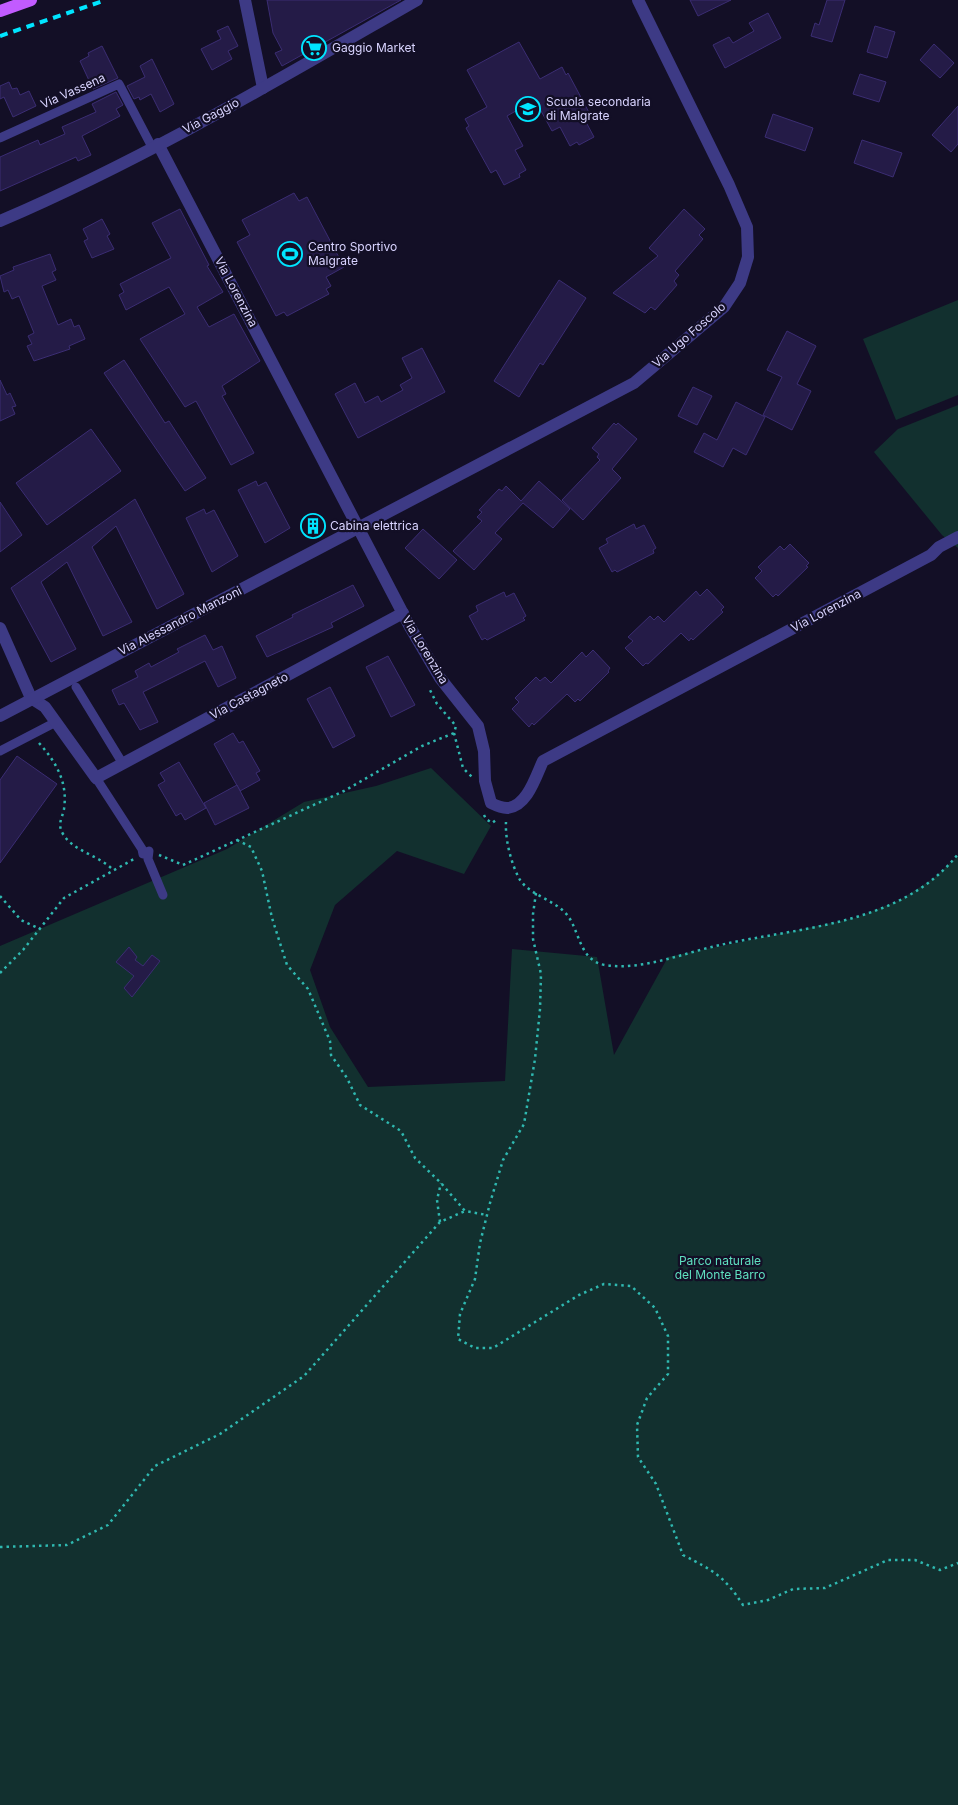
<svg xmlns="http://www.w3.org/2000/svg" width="958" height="1805" font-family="Inter,sans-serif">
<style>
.green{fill:#12302f}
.building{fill:#241b47;stroke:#3b2d73}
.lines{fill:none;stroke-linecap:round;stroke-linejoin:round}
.path{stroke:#2fb8b0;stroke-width:2.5;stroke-dasharray:2.5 4;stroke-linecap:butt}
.lane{stroke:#3d3a85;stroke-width:9}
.street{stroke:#3d3a85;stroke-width:12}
.primary{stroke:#c25bff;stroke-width:12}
.rail{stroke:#00e5ff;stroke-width:4;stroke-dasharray:8 6;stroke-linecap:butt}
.labels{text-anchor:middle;stroke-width:4.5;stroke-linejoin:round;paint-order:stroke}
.poi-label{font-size:12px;fill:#d9d4ff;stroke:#130f26;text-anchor:start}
.street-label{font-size:12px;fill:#d9d4ff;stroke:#130f26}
.park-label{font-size:12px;fill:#5fe0c0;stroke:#130f26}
</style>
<rect width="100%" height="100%" fill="#130f26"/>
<!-- green -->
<g class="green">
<path d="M958,300V395L896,420L863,339Z"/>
<path d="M958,405V548L942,535L874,452L898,429Z"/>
<path d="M431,768L491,826L464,874L397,851L335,905L310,970L330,1027L368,1087L505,1081L512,949L597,957L614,1055L668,957L855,918L900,900L934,878L958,856V1805H0V946L227,849L304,802L376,786Z"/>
</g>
<!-- building -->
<g class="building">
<path d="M267,0H401L282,66L275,53L282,50L273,33Z"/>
<path d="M690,0H731L698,16Z"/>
<path d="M827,0H845L832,42L811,36L815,23L819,25Z"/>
<path d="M768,13L781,38L725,68L713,45L729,37L733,43L754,31L749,23Z"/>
<path d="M228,26L238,46L228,51L232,59L212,70L201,49L221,39L217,31Z"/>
<path d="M875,26L895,32L887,58L867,52Z"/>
<path d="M519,42L540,79L562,67L566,75L568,73L592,118L586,122L594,137L579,145L577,142L570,146L560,127L552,131L535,100L507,116L523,146L515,150L526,170L519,174L520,177L504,185L496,170L491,173L466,128L469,126L465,119L487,107L467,70Z"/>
<path d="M934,44L954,63L940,78L920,60Z"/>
<path d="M102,46L118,78L93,89L80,61L89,56L88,53Z"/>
<path d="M152,59L174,104L160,112L151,94L140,100L139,97L134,99L127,86L145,77L140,66Z"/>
<path d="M860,74L886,82L879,102L853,94Z"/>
<path d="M9,82L12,89L17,88L20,95L29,91L36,106L13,117L4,97L0,99V86Z"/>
<path d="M116,92L123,105L116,109L120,116L82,136L91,155L78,161L76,157L0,191V157L38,140L40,145L65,134L62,127L96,112L92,104Z"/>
<path d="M958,106V144L951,152L932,135Z"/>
<path d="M773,114L813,128L805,151L765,137Z"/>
<path d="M862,140L902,153L893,177L854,163Z"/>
<path d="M294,193L299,201L307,197L344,267L326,277L331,286L326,289L329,294L287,316L284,312L276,316L237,242L250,235L242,220Z"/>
<path d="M180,209L209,265L207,266L223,292L197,307L209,327L234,314L260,361L222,386L226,394L222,396L254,453L231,465L196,401L185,407L140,339L185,314L169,287L126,310L119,295L124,292L120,284L171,258L152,223Z"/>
<path d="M684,209L705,229L699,235L703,239L675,271L679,275L674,281L677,285L655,310L651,307L645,313L613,293L658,256L649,248Z"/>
<path d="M102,219L110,234L107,236L114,249L92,258L84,241L88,239L83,229Z"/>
<path d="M50,254L56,270L52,272L56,280L42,286L58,325L71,319L74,327L79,325L85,339L69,346L70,349L34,361L27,346L32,344L28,336L34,333L19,296L12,299L8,290L4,292L0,276L14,270L13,267Z"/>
<path d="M559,280L586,298L543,365L540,363L519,397L494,381Z"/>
<path d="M787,331L816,346L797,384L811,391L792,430L763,415L782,377L767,370Z"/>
<path d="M422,348L445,392L358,438L335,394L355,383L365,403L378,396L381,402L403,390L400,385L412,378L402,358Z"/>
<path d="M124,360L165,423L169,421L206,478L185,491L104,373Z"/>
<path d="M0,380L7,395L10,393L16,406L12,407L15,414L0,421Z"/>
<path d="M693,387L712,396L697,425L678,416Z"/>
<path d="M736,402L765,417L746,455L733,448L723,467L694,452L704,433L717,440Z"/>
<path d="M614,423L616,425L618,423L637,439L612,469L621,478L583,520L562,500L600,460L597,457L599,454L592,448Z"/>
<path d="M91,429L121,471L47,525L16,483Z"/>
<path d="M256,481L258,486L266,482L290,528L265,543L238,490Z"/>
<path d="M539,481L570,509L553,528L523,503L495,533L502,539L474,570L453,551L482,521L477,517L482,512L479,510L499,489L502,491L506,486L521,501Z"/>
<path d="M135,499L184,594L157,609L116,526L92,547L132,622L103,636L67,562L41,582L76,649L51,662L11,588Z"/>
<path d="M0,502L22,535L0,552Z"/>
<path d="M204,509L206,514L214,510L238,556L212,572L186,518Z"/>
<path d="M634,524L636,529L644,525L656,548L653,550L654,553L617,572L615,570L612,572L599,548L608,543L606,539Z"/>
<path d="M423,529L457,560L439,579L405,548Z"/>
<path d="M790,544L809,563L806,566L808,567L778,596L776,594L773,597L755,578L762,571L758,567L780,546L784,550Z"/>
<path d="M353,585L364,606L331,623L333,627L267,657L256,636L293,617L292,615Z"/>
<path d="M707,589L724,607L721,610L723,612L693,640L691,638L689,641L681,633L648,664L646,663L643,666L625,648L633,641L628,637L650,616L654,620L658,616L664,622L696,591L700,596Z"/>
<path d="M504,592L506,597L514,593L526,616L523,618L525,620L487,640L485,638L482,640L469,616L478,611L476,606Z"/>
<path d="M205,635L213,650L222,646L236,678L218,687L205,661L143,692L158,722L140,730L124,703L119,705L112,690L138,677L135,671L149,663L151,667L179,652L177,649Z"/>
<path d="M593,650L610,668L608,671L609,672L580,701L578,699L575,702L567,694L534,725L532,723L529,727L512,709L519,702L515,698L536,677L540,681L545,677L551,683L582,652L586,657Z"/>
<path d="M388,656L415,705L391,717L366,667Z"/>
<path d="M330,687L355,736L333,748L307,699Z"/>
<path d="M233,733L239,743L243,741L260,771L256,773L260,780L240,791L214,744Z"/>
<path d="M17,756L57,784L0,863V780Z"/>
<path d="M179,762L206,808L185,820L181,813L176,816L158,785L165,781L160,773Z"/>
<path d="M237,785L249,808L215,825L204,803Z"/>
<path d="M129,947L137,957L135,960L143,966L152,955L160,961L132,997L124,988L134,976L116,962Z"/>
</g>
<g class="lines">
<!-- path -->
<g class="path">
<path d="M454,733L463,768L472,777"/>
<path d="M39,743C56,762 68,782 64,809C62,819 57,824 63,834C74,852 99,855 113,870"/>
<path d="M484,815L486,819L492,823L496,820"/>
<path d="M506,822C505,839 511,864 520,880C531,896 556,900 568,916C580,933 580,961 605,965C642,971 683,953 720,945C800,927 902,925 958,854"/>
<path d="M237,840L251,847L262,871L272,918L287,965L308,989L330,1041L331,1055L347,1078L360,1105L401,1131L415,1158L441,1183L465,1211L487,1215"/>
<path d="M159,855L183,865L344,791L422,746L454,733L456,726L437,704L430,690"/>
<path d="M536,893L533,914V939L541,974L540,1009L535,1059L524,1124L503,1160L490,1203L480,1243L475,1279L460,1314L458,1339L475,1348H493L579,1295L604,1284L631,1286L655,1308L668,1336V1374L647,1398L637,1425L638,1457L656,1484L683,1555C714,1571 724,1576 743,1605L768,1600L793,1589L825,1588L888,1560H915L940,1570L958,1563"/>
<path d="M0,896L21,920L40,929"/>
<path d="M0,973L23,950L64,898L134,859"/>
<path d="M440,1222L437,1200L441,1183"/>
<path d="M0,1547L67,1545L108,1525L155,1466L220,1434L304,1376L440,1222L465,1211"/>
</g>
<!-- lane -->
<g class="lane">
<path d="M0,138L119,84L152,147"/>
<path d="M76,687L123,764"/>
<path d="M0,751L56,722"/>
<path d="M96,778L142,849L143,854L149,851L148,859L163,895"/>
</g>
<!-- street -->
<g class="street">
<path d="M245,0L263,88"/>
<path d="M158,144L410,627L440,678L478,726L484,751L485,781L491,803C495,805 502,808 507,808C527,807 536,776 543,761L931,555L939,547L958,537"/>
<path d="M0,221C145,159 281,78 417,0"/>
<path d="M0,628L31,698"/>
<path d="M31,698L45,707L96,778L403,613"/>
<path d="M0,716L634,383L724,307L740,283L748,257L747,227L729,185L638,0"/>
</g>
<!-- primary -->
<path class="primary" d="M0,11L31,0"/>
<!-- rail -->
<path class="rail" d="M0,36L106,0"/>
</g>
<!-- icons -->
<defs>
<symbol id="supermarket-ring" viewBox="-11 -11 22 22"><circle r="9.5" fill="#130f26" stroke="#00e5ff" stroke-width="1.5"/><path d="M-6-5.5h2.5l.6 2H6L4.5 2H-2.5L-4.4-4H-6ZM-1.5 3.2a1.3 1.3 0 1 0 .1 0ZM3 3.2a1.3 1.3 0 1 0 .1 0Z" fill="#00e5ff"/></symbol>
<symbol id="school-ring" viewBox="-11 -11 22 22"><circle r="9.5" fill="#130f26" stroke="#00e5ff" stroke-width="1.5"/><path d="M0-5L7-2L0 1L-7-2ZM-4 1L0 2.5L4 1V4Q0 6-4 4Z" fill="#00e5ff"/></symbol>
<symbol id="stadium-ring" viewBox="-11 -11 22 22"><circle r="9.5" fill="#130f26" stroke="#00e5ff" stroke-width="1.5"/><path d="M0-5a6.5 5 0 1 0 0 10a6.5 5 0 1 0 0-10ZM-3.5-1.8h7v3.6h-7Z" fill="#00e5ff"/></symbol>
<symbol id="building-ring" viewBox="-11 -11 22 22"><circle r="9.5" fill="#130f26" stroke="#00e5ff" stroke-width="1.5"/><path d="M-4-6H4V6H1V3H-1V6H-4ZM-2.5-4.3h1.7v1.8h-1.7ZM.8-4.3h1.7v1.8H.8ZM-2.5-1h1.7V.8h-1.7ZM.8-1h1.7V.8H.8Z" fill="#00e5ff"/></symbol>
</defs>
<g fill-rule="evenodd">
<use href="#supermarket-ring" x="300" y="34" width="28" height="28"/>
<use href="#school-ring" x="514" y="95" width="28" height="28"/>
<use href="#stadium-ring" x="276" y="240" width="28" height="28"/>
<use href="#building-ring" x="299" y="512" width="28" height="28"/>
</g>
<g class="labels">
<!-- poi labels -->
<g class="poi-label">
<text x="332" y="52">Gaggio Market</text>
<text x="546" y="106">Scuola secondaria<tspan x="546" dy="14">di Malgrate</tspan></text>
<text x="308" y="251">Centro Sportivo<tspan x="308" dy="14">Malgrate</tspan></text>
<text x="330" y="530">Cabina elettrica</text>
</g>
<!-- street labels -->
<g class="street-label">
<text transform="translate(73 91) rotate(-24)" y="4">Via Vassena</text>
<text transform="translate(211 116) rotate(-28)" y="4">Via Gaggio</text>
<text transform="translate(236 292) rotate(62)" y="4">Via Lorenzina</text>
<text transform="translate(689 335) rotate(-41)" y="4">Via Ugo Foscolo</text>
<text transform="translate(826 611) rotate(-28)" y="4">Via Lorenzina</text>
<text transform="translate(180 621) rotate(-27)" y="4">Via Alessandro Manzoni</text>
<text transform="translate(425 650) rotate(59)" y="4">Via Lorenzina</text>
<text transform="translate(249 696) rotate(-28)" y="4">Via Castagneto</text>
</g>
<!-- park labels -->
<g class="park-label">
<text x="720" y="1265">Parco naturale<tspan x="720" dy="14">del Monte Barro</tspan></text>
</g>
</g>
</svg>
